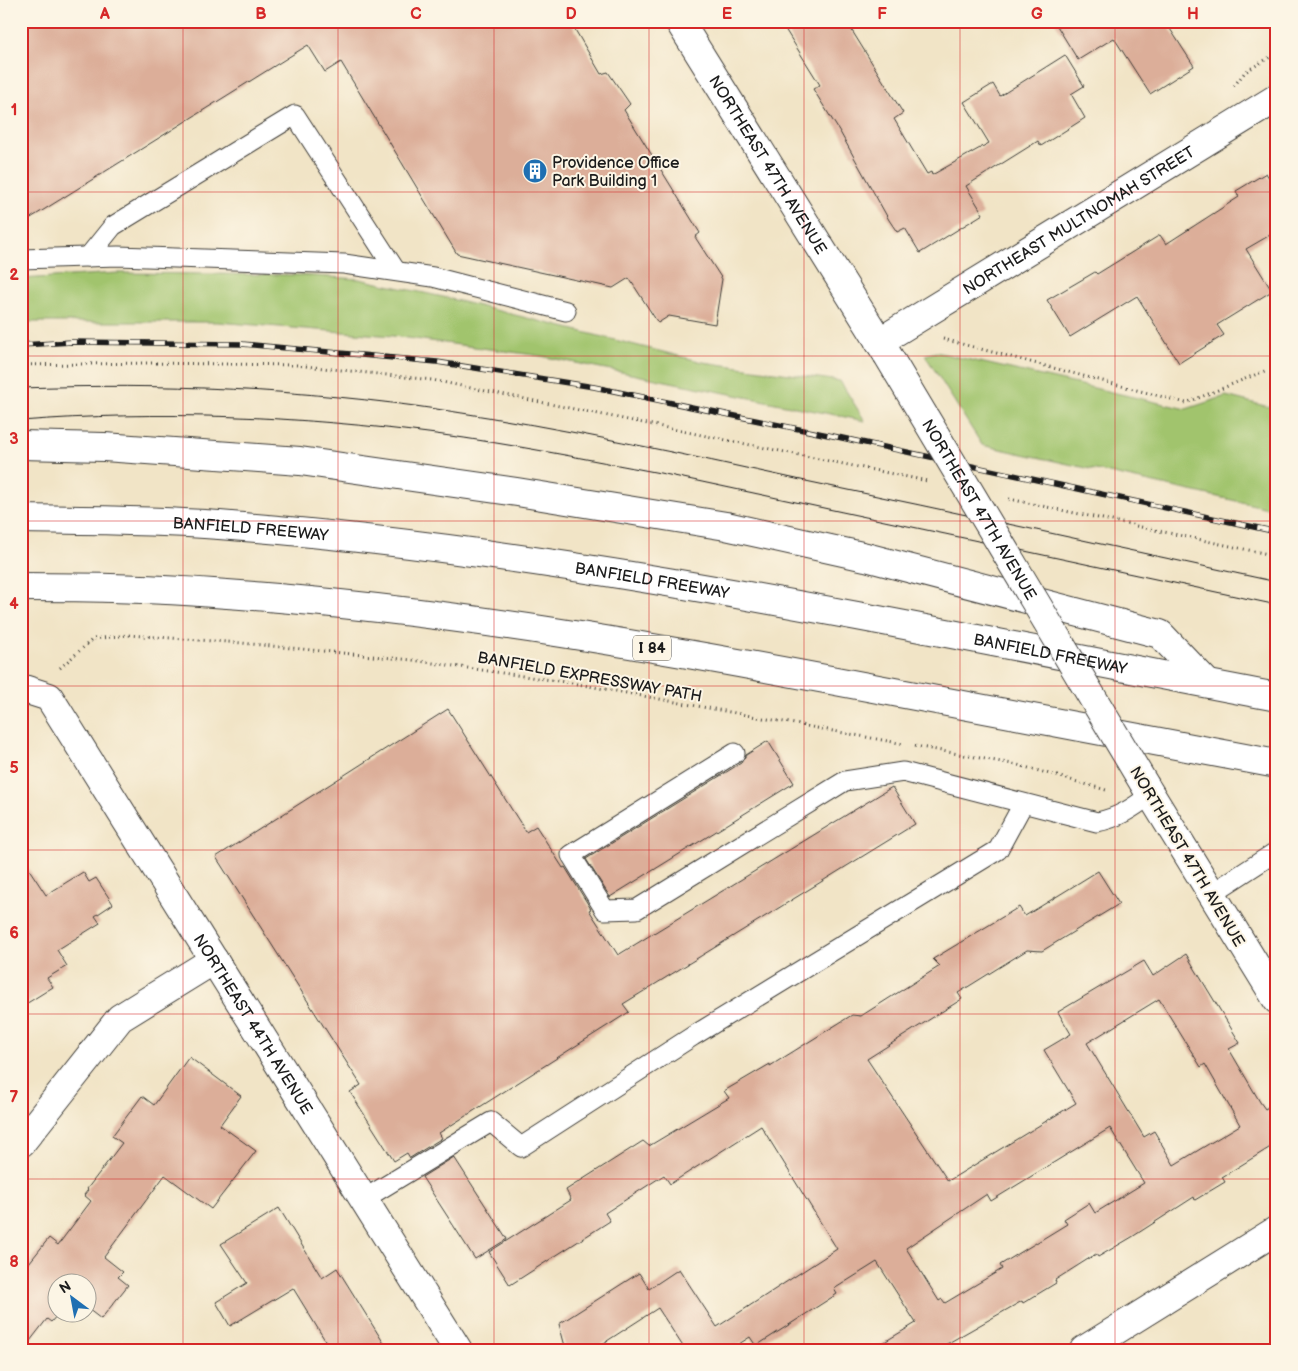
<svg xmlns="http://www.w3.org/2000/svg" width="1298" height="1371" font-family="'Balsamiq Sans',sans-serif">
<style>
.green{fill:#a1c46d;stroke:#5e7044}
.building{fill:#dcae99;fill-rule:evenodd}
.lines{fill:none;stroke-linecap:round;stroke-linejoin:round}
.service-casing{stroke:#3c3a36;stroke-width:21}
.minor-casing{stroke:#3c3a36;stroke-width:30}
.secondary-casing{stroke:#3c3a36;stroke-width:30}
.motorway-casing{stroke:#3c3a36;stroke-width:30}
.path{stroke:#3c3a36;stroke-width:3;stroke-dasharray:1 4;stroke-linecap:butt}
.service{stroke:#fff;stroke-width:19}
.minor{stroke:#fff;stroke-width:28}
.secondary{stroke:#fff;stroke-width:28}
.motorway{stroke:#fff;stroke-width:28}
.tram{stroke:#1c1c1c;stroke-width:1}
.rail-casing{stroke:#1c1c1c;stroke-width:5.5}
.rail{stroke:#fcf5e5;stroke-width:4;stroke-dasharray:11;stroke-linecap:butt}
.secondary-bridge-casing{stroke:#3c3a36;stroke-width:30;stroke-linecap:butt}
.secondary-bridge{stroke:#fff;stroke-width:28}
.grid{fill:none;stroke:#d62828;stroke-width:1;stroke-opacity:0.55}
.labels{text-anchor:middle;stroke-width:4;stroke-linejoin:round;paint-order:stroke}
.shield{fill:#fcf5e5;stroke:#5f5d58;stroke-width:1}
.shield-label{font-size:15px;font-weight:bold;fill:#1c1c1c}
.poi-label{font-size:16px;fill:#1c1c1c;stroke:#fcf5e5;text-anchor:start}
.street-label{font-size:16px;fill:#1c1c1c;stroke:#fcf5e5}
.neatline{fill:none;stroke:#d62828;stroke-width:2}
.grid-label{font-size:16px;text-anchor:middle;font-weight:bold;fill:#d62828}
</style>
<rect width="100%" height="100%" fill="#fcf5e5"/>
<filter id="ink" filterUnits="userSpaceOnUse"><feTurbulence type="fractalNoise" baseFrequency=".02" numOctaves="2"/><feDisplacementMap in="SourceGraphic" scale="10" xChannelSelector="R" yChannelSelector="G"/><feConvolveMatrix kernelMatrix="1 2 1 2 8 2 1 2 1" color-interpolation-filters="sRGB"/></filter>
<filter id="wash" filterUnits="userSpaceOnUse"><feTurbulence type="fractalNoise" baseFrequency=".0096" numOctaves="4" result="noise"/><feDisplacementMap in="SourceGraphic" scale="20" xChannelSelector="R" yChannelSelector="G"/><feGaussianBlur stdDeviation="1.12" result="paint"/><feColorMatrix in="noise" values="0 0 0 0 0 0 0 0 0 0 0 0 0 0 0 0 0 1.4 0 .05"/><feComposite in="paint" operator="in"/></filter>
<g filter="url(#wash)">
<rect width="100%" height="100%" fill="#f1e4c6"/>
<!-- green -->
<g class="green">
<path d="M118,273L299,275L359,279L443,297L703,362L840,381L865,421L541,356L393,336L217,322H21V279Z"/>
<path d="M936,352L1186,409L1226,396L1277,409V510L982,445L925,355Z"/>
</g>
<g id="blocks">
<!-- building -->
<g class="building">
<path d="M21,21H570L601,74L608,72L630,104L624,110L700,233L695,237L722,279L715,324L669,316L658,323L629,278L613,288L457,254L341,62L325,72L308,45L21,224Z"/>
<path d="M780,21H846L903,113L894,119L927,174L931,172L932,175L989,143L964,102L993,84L1000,96L1065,55L1084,86L1071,94L1085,118L1041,146L1038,141L966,186L983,214L920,253L905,228L897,232L889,220L840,132L813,89L820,85Z"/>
<path d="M1054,21H1165L1194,66L1150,94L1114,38L1078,60Z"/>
<path d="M1266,173L1277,191V231L1246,249L1272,291L1217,325L1224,335L1179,363L1137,296L1070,337L1047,300L1095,272L1097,274L1160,235L1166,244L1239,197L1236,191Z"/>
<path d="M448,709L526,832L536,826L563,868L565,867L591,909L589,910L618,955L892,787L915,824L623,1004L629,1012L439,1133L442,1138L410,1158L407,1153L394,1161L350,1092L361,1085L216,857Z"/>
<path d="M768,741L794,783L610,897L586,859L741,763L746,755Z"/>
<path d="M21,857L46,895L83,872L89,882L96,878L113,904L95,916L100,923L57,950L67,966L47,978L53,987L21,1007Z"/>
<path d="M1098,871L1119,904L1042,951L1027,950L958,993L962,999L867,1059L948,1181L1076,1103L1044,1050L1071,1034L1058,1012L1144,961L1153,976L1186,954L1240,1043L1229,1049L1260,1102L1265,1109L1277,1102V1143L1222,1177L1225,1182L1195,1200L1194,1197L1132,1237L1098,1257L1096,1254L1055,1280L1056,1283L1023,1303L1022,1301L936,1350H871L916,1323L877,1262L834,1289L837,1294L756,1346L750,1337L731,1349L732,1350H682L684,1348L658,1308L593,1350H566L559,1324L639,1273L649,1289L679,1269L717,1327L837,1249L761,1126L670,1184L664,1175L605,1213L610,1221L510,1285L489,1252L571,1200L566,1190L643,1141L649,1146L729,1098L724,1091L770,1064V1066L852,1015L861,1016L940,966L933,959L1019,907L1025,916ZM1159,999L1201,1067L1205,1064L1240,1125L1174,1165L1154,1131L1144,1137L1087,1043ZM1110,1128L1144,1183L1095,1213L1089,1203L1064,1219L1067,1224L1000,1265L1002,1269L945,1303L942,1299L939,1301L906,1248L987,1194L991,1201Z"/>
<path d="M189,1057L241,1096L220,1125L256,1151L211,1209L165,1175L104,1257L123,1272L118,1277L128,1285L101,1319L88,1309V1284H58V1314L51,1322L47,1319L23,1350H21V1273L49,1238L58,1245L91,1201L84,1195L88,1190L87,1189L122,1143L112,1136L142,1096L154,1105Z"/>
<path d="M454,1157L507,1239L475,1259L422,1177Z"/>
<path d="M279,1208L322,1278L337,1268L388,1350H331L293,1288L230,1326L216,1302L247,1283L221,1244Z"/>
</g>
</g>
</g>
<g filter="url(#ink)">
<use href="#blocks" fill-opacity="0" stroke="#3c3a36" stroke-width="1"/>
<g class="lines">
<defs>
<g id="service">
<path d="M88,257L113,226L295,115L396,271"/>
<path d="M21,259L118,256L344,264L433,277L566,311"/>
<path d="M735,753L571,855L605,910L637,909L845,781L903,772L1097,822C1118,818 1133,808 1150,795"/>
<path d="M1211,894L1277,851"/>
<path d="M364,1199L491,1122L521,1147L693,1036L998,850L1023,804"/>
</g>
<g id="minor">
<path id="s1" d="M879,342L1277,98"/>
<path id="s2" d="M21,688L49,697L458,1350"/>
<path d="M21,1143L120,1018L214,960"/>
<path d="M1084,1350L1277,1230"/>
</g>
<g id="secondary">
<path id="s3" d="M679,21L887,354"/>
<path d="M1146,787L1277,1000"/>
</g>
<g id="motorway">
<path d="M21,445L104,447L300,461L517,492L726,526L866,557L1160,634L1207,683"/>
<path id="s4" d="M21,519C87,520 153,520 219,525C576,552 926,631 1277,697"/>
<path d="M21,587C85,587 149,588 213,593C442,608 669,649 894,692C1022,716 1149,740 1277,764"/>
</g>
</defs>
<!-- service casing -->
<use href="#service" class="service-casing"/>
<!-- minor casing -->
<use href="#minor" class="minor-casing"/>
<!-- secondary casing -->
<use href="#secondary" class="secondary-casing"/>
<!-- motorway casing -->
<use href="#motorway" class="motorway-casing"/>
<!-- path -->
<g class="path">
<path d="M1234,86L1245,72L1277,53"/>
<path d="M943,339L1186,403L1267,370"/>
<path d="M21,365L148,363L296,365L432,380L927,481"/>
<path d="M1009,499L1277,556"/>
<path d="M60,668L93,639L128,635L242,643L412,660L572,683L904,744"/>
<path d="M915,746L1018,765L1106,790"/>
</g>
<!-- service -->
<use href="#service" class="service"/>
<!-- minor -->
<use href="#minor" class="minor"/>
<!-- secondary -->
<use href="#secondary" class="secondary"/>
<!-- motorway -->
<use href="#motorway" class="motorway"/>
<!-- tram -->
<g class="tram">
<path d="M21,388C162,383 303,389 443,410C563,428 682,454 801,480C960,513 1118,548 1277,582"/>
<path d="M21,421C159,410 299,416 436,434C511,444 586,459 660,473L1277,605"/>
</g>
<defs>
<path id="rail" d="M21,345L72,342L242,344L437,362L594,387L833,436L1277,532"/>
</defs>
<!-- rail casing -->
<use href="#rail" class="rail-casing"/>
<!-- rail -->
<use href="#rail" class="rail"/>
<defs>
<g id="secondary-bridge">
<path id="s5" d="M887,354L1146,787"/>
</g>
</defs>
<!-- secondary-bridge casing -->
<use href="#secondary-bridge" class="secondary-bridge-casing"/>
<!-- secondary-bridge -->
<use href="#secondary-bridge" class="secondary-bridge"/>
</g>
</g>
<!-- grid -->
<path class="grid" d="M183,21V1350M338,21V1350M494,21V1350M649,21V1350M804,21V1350M960,21V1350M1115,21V1350M21,192H1277M21,356H1277M21,521H1277M21,686H1277M21,850H1277M21,1014H1277M21,1179H1277"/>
<!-- icons -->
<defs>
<symbol id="building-disc" viewBox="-11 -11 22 22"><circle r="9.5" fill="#1f6fb2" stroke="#fcf5e5"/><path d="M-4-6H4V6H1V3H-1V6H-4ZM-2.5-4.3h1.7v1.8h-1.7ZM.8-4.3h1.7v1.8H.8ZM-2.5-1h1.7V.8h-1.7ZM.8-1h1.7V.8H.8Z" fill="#fff"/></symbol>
</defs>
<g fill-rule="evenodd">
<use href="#building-disc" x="521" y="157" width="28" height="28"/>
</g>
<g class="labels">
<!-- shield labels -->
<rect class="shield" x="633" y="635.5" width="38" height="25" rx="4"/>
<g class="shield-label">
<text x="652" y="653">I 84</text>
</g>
<!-- poi labels -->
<g class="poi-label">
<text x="552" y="168">Providence Office<tspan x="552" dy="18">Park Building 1</tspan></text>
</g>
<!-- street labels -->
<g class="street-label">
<text dy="6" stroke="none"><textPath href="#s3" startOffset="169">NORTHEAST 47TH AVENUE</textPath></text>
<text dy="6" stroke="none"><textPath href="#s1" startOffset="234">NORTHEAST MULTNOMAH STREET</textPath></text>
<text dy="6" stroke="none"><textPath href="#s5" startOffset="181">NORTHEAST 47TH AVENUE</textPath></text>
<text dy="6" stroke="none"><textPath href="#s4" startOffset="230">BANFIELD FREEWAY</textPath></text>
<text dy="6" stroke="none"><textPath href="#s4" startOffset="635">BANFIELD FREEWAY</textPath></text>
<text dy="6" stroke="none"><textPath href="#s4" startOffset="1040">BANFIELD FREEWAY</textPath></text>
<text transform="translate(590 676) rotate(10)" y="6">BANFIELD EXPRESSWAY PATH</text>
<text transform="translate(1188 856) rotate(59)" y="6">NORTHEAST 47TH AVENUE</text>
<text dy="6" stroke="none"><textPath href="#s2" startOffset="415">NORTHEAST 44TH AVENUE</textPath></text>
</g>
</g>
<!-- margin -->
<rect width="1298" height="1371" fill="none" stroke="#fcf5e5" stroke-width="55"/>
<!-- north arrow -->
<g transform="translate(72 1298) rotate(328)"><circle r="24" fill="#fcf5e5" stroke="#a29e95"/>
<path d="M0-4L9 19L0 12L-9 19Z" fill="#1f6fb2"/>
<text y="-8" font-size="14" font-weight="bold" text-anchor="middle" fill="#1c1c1c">N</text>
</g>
<rect x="28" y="28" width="1242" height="1316" class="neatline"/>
<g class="grid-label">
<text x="105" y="19">A</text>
<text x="261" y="19">B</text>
<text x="416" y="19">C</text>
<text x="571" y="19">D</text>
<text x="727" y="19">E</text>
<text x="882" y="19">F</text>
<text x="1037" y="19">G</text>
<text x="1193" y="19">H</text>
<text x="14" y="115">1</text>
<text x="14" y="280">2</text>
<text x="14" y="444">3</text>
<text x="14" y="609">4</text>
<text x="14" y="773">5</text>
<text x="14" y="938">6</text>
<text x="14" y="1102">7</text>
<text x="14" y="1267">8</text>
</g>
</svg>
